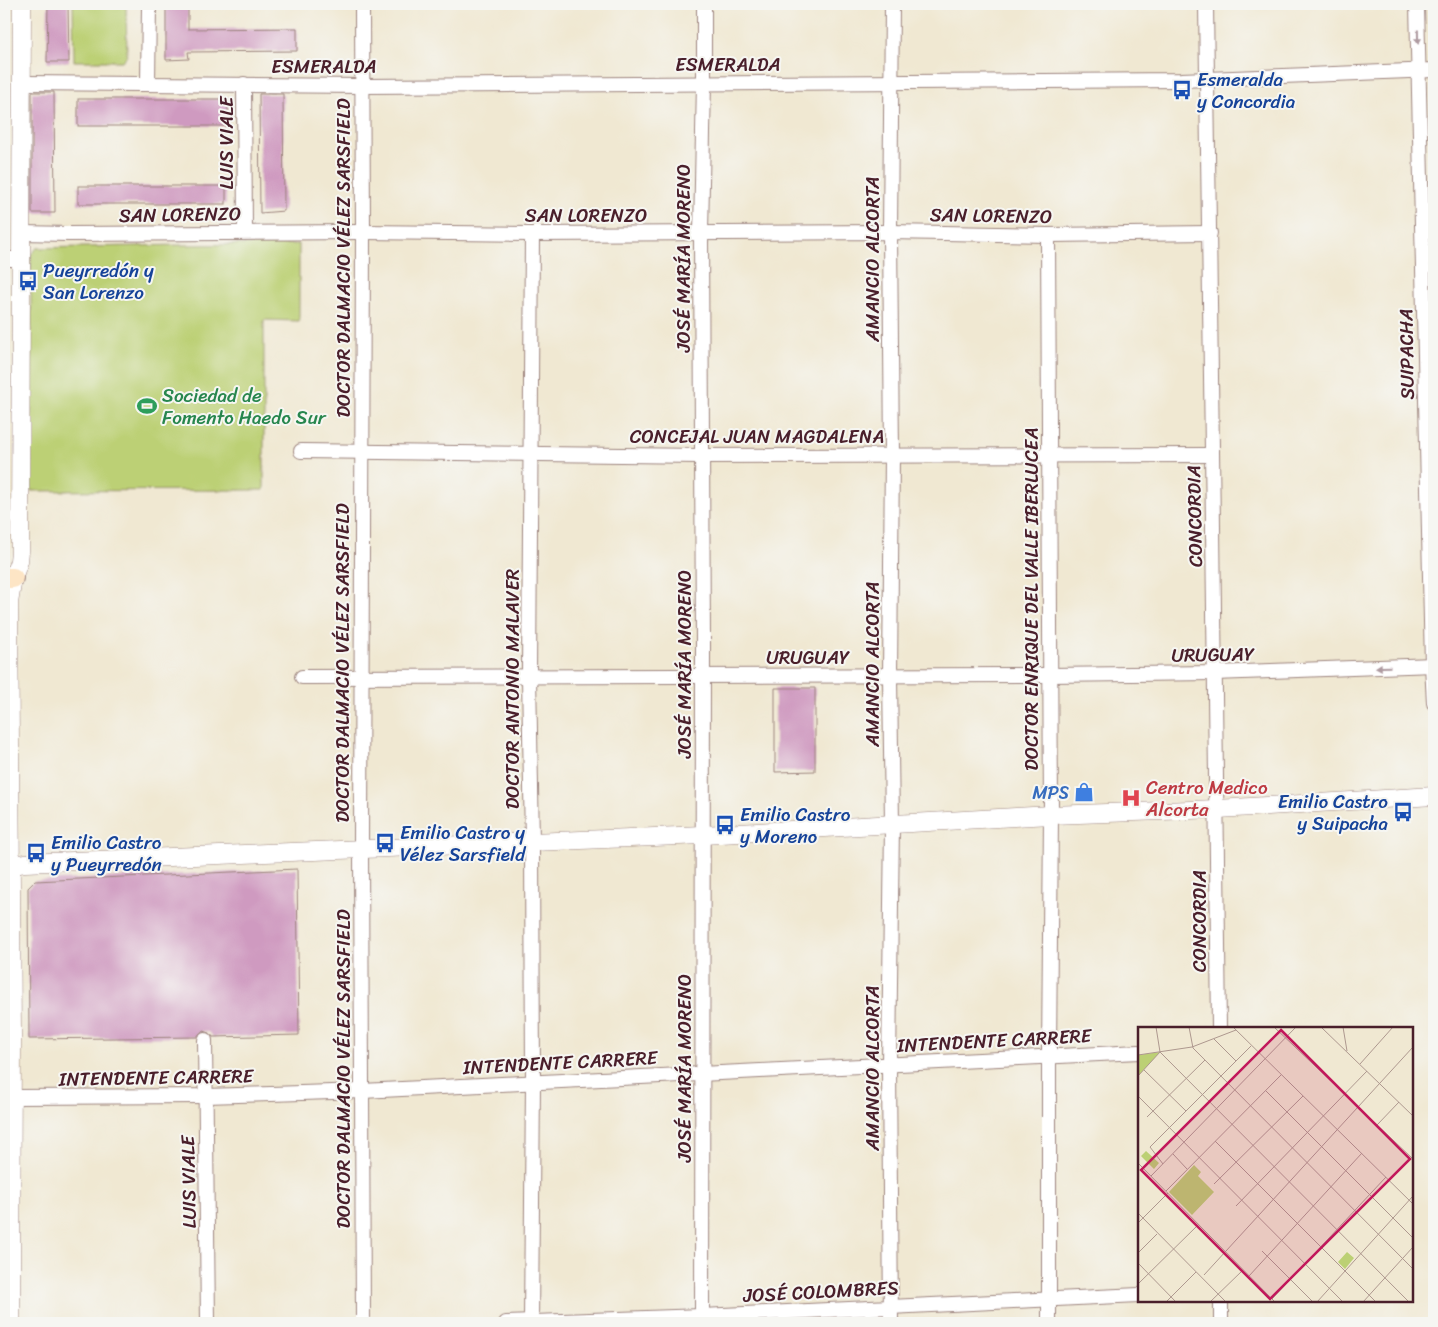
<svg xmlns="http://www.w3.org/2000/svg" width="1438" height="1327" font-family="Sriracha,sans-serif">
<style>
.green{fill:#bcd074;stroke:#837850}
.building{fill:#cf9ac0}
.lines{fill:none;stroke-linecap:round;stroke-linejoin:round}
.minor-casing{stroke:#9d847e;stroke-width:16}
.tertiary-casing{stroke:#9d847e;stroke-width:19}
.secondary-casing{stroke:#9d847e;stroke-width:22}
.minor{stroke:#fff;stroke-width:14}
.tertiary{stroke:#fff;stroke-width:18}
.secondary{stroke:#fde5c5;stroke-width:20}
.oneway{fill:#ae9aa0}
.labels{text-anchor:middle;stroke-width:4;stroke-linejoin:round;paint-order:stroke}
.street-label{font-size:19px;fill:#4a1f2b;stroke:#f6f6f2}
.transit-label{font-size:19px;fill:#164399;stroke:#f6f6f2;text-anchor:start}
.leisure-label{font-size:19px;fill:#27864d;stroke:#f6f6f2;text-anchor:start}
.health-label{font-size:19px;fill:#be3a42;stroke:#f6f6f2;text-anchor:start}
.shop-label{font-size:19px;fill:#366cbe;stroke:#f6f6f2;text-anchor:end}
.inset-road{fill:none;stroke:#ae988f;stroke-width:1}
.view{fill:#c2185b;fill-opacity:0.15;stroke:#c2185b;stroke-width:2.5}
.inset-edge{fill:none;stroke:#4a1f2b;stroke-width:2.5}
</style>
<rect width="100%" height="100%" fill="#f6f6f2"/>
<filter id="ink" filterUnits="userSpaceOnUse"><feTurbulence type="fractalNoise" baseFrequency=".02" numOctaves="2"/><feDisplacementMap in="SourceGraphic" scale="10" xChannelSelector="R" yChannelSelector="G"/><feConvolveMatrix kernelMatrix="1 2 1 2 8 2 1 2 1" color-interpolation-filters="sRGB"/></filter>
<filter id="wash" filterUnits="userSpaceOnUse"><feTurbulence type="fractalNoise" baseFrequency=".0096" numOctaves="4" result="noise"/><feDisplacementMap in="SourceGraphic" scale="20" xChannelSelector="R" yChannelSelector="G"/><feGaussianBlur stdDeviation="1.12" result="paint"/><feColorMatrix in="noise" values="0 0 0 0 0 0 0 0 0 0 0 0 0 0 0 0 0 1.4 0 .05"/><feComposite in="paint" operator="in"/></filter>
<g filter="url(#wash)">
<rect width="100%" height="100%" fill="#f0e8d2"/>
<!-- green -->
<g class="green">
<path d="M73,4H126L127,56L122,61H74Z"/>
<path d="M299,244V321L264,320V490L31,491V254L37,248L182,245Z"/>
</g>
<g id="blocks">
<!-- building -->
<g class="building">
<path d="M48,4H68L69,62H47Z"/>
<path d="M166,4H188V29L297,28V51L188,52L189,59L166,60Z"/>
<path d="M32,92H54L55,213H32Z"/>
<path d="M259,94H283L284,211L260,213Z"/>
<rect x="78" y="99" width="150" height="27"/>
<rect x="78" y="186" width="148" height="18"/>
<path d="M775,688H815V771L775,772Z"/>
<path d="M297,869L299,1035L213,1037L210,1033L204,1031L200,1033L197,1037L29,1039L28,888L35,881Z"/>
</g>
</g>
</g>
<g filter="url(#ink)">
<use href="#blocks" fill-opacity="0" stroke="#9d847e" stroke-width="1"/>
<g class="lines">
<defs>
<g id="minor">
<path d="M362,4L363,232L361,849L363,1323"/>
<path d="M1206,4C1209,345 1217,687 1219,1028"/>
<path d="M1417,4L1432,665L1434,703"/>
<path d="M22,83L363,86L1181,80L1434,70"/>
<path d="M148,83L149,4"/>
<path d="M244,84L245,232"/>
<path d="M22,233L69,234L363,232L532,234L890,232L1048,235L1210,233"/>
<path d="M1048,235L1051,815L1049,1056V1323"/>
<path d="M4,259H21"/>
<path d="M301,451L701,456L1212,455"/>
<path d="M302,677L1049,675L1214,673L1434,665"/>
<path d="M205,1040L208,1323"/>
<path d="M12,1097L206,1096L362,1091L1139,1052"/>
<path d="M1221,1301V1323"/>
<path d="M506,1323L702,1316L1139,1295"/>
<path d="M531,1323L533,1082L532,842L529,676L532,234"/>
<path d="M702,1323L703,647L701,233L704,82V4"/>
<path d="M891,1323L889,1065L892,824L890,676L892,455L890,232L892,4"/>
</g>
<g id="tertiary">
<path d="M10,866L25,863L703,835L1051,815L1218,809L1434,796"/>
<path d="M11,1323L12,1036L9,603L13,578L19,561L20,551L22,4"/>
</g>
<path id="secondary" d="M4,578H13"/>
</defs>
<!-- minor casing -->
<use href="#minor" class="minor-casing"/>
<!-- tertiary casing -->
<use href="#tertiary" class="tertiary-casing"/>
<!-- secondary casing -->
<use href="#secondary" class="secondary-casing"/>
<!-- minor -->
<use href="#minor" class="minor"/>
<!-- tertiary -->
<use href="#tertiary" class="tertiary"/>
<!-- secondary -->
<use href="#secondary" class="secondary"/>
</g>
<!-- one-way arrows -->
<defs><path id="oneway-solid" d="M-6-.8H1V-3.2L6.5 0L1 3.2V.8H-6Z" transform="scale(1.25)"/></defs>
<g class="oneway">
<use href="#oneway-solid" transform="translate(1418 37) rotate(89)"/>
<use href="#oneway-solid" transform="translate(1383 667) rotate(178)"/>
</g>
</g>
<!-- icons -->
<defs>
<symbol id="bus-bare" viewBox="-9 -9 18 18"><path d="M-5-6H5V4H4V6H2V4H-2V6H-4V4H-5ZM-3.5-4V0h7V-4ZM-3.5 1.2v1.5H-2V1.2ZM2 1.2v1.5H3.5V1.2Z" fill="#1a4fb4" stroke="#f6f6f2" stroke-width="2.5" paint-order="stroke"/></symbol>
<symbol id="stadium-bare" viewBox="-9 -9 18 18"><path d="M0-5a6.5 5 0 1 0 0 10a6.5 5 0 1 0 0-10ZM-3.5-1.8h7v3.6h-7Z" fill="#2e9e5b" stroke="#f6f6f2" stroke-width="2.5" paint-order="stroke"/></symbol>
<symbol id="shop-bare" viewBox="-9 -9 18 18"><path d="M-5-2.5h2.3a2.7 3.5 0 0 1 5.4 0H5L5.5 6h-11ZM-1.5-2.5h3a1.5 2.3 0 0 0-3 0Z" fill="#3f7fe0" stroke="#f6f6f2" stroke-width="2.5" paint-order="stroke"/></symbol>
<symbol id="hospital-bare" viewBox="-9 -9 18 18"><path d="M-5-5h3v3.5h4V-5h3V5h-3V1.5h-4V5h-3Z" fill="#e0444e" stroke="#f6f6f2" stroke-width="2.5" paint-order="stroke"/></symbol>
</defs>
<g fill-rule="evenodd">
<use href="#bus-bare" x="1168" y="76" width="28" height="28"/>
<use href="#bus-bare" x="14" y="267" width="28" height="28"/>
<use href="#stadium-bare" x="133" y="392" width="28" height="28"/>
<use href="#shop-bare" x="1070" y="778" width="28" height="28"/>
<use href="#hospital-bare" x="1117" y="784" width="28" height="28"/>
<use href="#bus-bare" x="1389" y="798" width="28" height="28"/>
<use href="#bus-bare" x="711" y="811" width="28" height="28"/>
<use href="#bus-bare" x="371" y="829" width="28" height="28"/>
<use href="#bus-bare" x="22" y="839" width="28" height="28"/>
</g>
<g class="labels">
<!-- street labels -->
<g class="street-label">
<text x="728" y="71">ESMERALDA</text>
<text x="324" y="73">ESMERALDA</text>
<text transform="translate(226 143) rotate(-90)" y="7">LUIS VIALE</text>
<text transform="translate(180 214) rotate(-1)" y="7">SAN LORENZO</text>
<text x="586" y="222">SAN LORENZO</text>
<text transform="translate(991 215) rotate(1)" y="7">SAN LORENZO</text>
<text transform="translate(343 258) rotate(-90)" y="7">DOCTOR DALMACIO VÉLEZ SARSFIELD</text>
<text transform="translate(683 258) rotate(-90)" y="7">JOSÉ MARÍA MORENO</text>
<text transform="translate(872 259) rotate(-90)" y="7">AMANCIO ALCORTA</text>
<text transform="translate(1406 354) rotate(-91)" y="7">SUIPACHA</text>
<text x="757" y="443">CONCEJAL JUAN MAGDALENA</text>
<text transform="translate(1194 516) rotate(-91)" y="7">CONCORDIA</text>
<text transform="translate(1031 599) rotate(-90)" y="7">DOCTOR ENRIQUE DEL VALLE IBERLUCEA</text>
<text transform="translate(1213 654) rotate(-1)" y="7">URUGUAY</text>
<text x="808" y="664">URUGUAY</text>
<text transform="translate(342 663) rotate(-90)" y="7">DOCTOR DALMACIO VÉLEZ SARSFIELD</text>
<text transform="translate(684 664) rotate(-90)" y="7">JOSÉ MARÍA MORENO</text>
<text transform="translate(872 664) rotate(-90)" y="7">AMANCIO ALCORTA</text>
<text transform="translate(512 689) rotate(-90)" y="7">DOCTOR ANTONIO MALAVER</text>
<text transform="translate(1199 921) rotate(-90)" y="7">CONCORDIA</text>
<text transform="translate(994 1040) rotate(-3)" y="7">INTENDENTE CARRERE</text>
<text transform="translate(560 1062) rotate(-3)" y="7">INTENDENTE CARRERE</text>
<text transform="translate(684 1068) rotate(-90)" y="7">JOSÉ MARÍA MORENO</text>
<text transform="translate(872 1068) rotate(-90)" y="7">AMANCIO ALCORTA</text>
<text transform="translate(343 1069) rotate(-90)" y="7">DOCTOR DALMACIO VÉLEZ SARSFIELD</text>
<text transform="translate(156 1077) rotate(-1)" y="7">INTENDENTE CARRERE</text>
<text transform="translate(188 1182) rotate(-91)" y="7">LUIS VIALE</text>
<text transform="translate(821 1291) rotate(-3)" y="7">JOSÉ COLOMBRES</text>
</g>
<!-- transit labels -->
<g class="transit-label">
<text x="1197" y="86">Esmeralda<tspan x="1197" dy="22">y Concordia</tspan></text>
<text x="43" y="277">Pueyrredón y<tspan x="43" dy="22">San Lorenzo</tspan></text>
<text x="1388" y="808" text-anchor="end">Emilio Castro<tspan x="1388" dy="22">y Suipacha</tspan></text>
<text x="740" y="821">Emilio Castro<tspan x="740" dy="22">y Moreno</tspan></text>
<text x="400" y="839">Emilio Castro y<tspan x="400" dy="22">Vélez Sarsfield</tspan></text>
<text x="51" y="849">Emilio Castro<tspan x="51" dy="22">y Pueyrredón</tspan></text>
</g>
<!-- leisure labels -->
<g class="leisure-label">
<text x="162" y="402">Sociedad de<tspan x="162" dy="22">Fomento Haedo Sur</tspan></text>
</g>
<!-- health labels -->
<g class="health-label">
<text x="1146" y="794">Centro Medico<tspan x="1146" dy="22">Alcorta</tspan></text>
</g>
<!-- shop labels -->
<g class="shop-label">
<text x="1069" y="799">MPS</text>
</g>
</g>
<!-- overview -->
<g transform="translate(1138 1027)">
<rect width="275" height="275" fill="#f0e8d2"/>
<path d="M22,25L0,49V28ZM8,124L21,136L16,142L3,129ZM56,138L63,145L60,149L76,165L54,188L31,165ZM209,225L216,231L207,242L200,235Z" fill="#bcd074"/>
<path class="inset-road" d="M18,0L22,25L271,275M51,0L55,21L275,242M95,0L275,177M136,0L275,132M183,0L275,89M205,0L209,24M76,12L98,34M0,28L54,20L98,3M222,37L255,0M6,43L48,84M0,49L22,25M128,64L275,211M0,69L205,275M9,90L67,33M239,98L261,75M77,114L238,275M35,127L49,142M0,136L137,275M25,137L12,120L113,19M13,149L158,0M76,157L165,69M28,164L143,48M98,179L229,44M0,186L88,275M0,196L30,166M124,224L175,275M0,226L19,207M0,236L38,275M66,248L275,20M111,249L224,126M0,257L60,198M134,272L248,150M28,275L58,245M72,275L105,243M179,275L275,169M225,275L275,220"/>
<path class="view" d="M143,3L272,132L132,272L3,143Z"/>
<rect width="275" height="275" class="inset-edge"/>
</g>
<!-- margin -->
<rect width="1438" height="1327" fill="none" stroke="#f6f6f2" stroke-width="20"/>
</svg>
